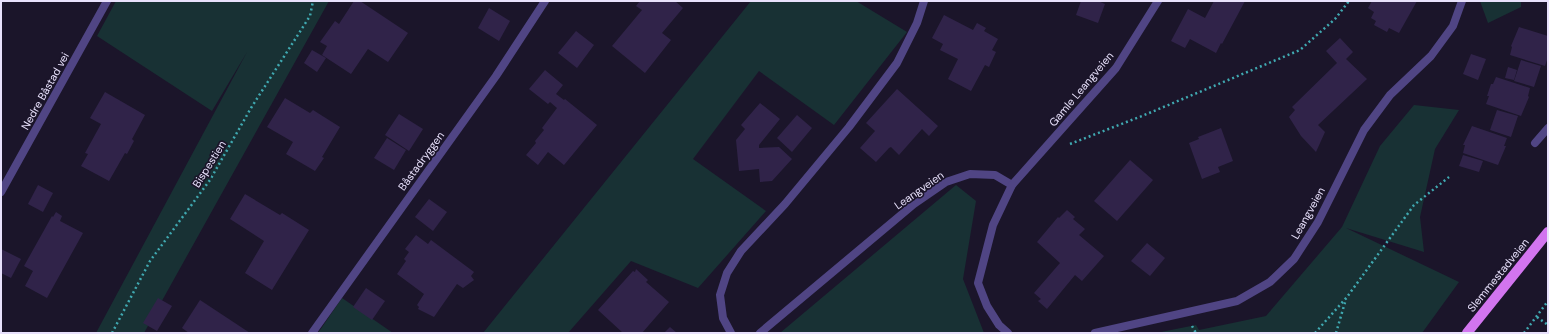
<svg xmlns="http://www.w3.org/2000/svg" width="1549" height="334" font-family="'DM Sans',sans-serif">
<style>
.green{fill:#183134}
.building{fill:#302349}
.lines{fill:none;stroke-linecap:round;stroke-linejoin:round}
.path{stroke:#40a9b1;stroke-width:2.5;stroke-dasharray:2 3;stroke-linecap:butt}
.street{stroke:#504584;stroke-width:8}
.primary{stroke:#d275ef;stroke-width:10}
.labels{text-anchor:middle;stroke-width:3.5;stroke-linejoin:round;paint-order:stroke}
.street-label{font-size:11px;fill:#e8e1fc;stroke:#1b152a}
</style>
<rect width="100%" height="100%" fill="#1b152a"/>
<!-- green -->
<g class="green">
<path d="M116,1H329L144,333H96L247,52L212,111L97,36Z"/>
<path d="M751,1H856L907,32L834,125L759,71L693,159L766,211L698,288L631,261L568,333H483Z"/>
<path d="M1480,1H1521V7L1488,23Z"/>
<path d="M1414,105L1459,110L1435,149L1420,217L1424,252L1346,228L1459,282L1422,333H1156L1196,325L1199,330L1266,316L1342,227L1380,146Z"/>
<path d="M956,185L976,201L963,279L984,333H780Z"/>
<path d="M342,298L393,333H318Z"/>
</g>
<!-- building -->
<g class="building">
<path d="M354,1H360L408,33L388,62L368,49L351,74L322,55L327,46L320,42L335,21L339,24Z"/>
<path d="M640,1H675L683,8L662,33L671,40L645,73L612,46L642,10L636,6Z"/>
<path d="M1081,1H1098L1105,4L1098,23L1076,15Z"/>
<path d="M1214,1H1245L1222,44L1221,43L1216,53L1190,39L1185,48L1171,41L1188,9L1205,18Z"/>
<path d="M1372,1H1417L1399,33L1389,28L1387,32L1374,25L1376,21L1371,18L1374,12L1368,8Z"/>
<path d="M489,8L510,21L499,41L478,28Z"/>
<path d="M944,15L973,30L977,23L986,28L984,31L998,39L992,50L996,52L989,67L985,65L971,91L948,79L958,59L940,50L943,44L932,38Z"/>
<path d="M1519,27L1548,36V57L1545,66L1510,55L1512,47L1511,46Z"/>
<path d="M576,31L594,45L577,68L558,53Z"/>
<path d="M1340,38L1353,52L1346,59L1367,79L1318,125L1325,132L1316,152L1301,136L1289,117L1295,110L1292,107L1337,63L1326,51Z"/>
<path d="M312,50L326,58L317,72L304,63Z"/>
<path d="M1471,54L1486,59L1478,80L1463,74Z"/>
<path d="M1521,60L1541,66L1534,87L1514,81Z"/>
<path d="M1508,67L1517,70L1514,80L1505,78Z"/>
<path d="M545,70L563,85L556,94L564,100L565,99L597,125L564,165L548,152L538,165L526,155L536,143L535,141L544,130L542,128L557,108L550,102L548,104L529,89Z"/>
<path d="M1496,77L1530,88L1528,96L1529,97L1521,116L1486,104L1489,96H1487L1491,84H1493Z"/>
<path d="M897,89L938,126L929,136L922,129L899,155L891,147L889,148L876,162L860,148L875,131L866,123Z"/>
<path d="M105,92L145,115L132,139L134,141L127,154L125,153L109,181L81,166L88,154L85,153L101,124L90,118Z"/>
<path d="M285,98L310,113L313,110L340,127L322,157L324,158L315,171L286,154L293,142L267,127Z"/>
<path d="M760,103L780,119L759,145V148L779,147L792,159L772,181L760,182L759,169L739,171L736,140L745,129L741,125Z"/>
<path d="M1497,110L1518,116L1511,137L1490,130Z"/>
<path d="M399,114L423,129L409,151L385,135Z"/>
<path d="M797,115L812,128L792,152L777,138Z"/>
<path d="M1472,126L1507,138L1504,146H1506L1498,165L1463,153L1465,145H1463Z"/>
<path d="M1221,128L1233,161L1218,167L1220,172L1202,179L1189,143L1199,139L1198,137Z"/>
<path d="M387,138L406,150L394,170L374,158Z"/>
<path d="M1463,155L1483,161L1479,172L1459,166Z"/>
<path d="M1130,160L1153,180L1117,221L1094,201Z"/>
<path d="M38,185L53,193L43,212L28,204Z"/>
<path d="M245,194L280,215L282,213L309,230L272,290L245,273L264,241L230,219Z"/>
<path d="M429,199L447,212L433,231L415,217Z"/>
<path d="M1067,210L1075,217L1073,219L1085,229L1079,235L1104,256L1082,281L1075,275L1047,309L1038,301L1041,299L1034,293L1060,263L1037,242L1058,217L1059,218Z"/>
<path d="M56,212L62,216L60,221L83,233L47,298L25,286L33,271L24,266L52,216L53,217Z"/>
<path d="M416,235L428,244L431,240L474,272L471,276L474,280L463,288L457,284L434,317L418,309L419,307L417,305L424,294L397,274L406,261L404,259L409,252L405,249Z"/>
<path d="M1147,243L1165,258L1150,276L1131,261Z"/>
<path d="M1,249L21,259L11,278L1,273Z"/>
<path d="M636,269L648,280L646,282L669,302L642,333H623L598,310L633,271L635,272Z"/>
<path d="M366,288L385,301L372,320L353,307Z"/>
<path d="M158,298L172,306L157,331L143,323Z"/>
<path d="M200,300L250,333H189L182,328Z"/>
<path d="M670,327L677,333H664Z"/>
</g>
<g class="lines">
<!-- path -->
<g class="path">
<path d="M1070,144L1142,116L1300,50L1335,19L1349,1"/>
<path d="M1537,317L1548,325"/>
<path d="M1192,326L1196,333"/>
<path d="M112,333L150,261L210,180L251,108L310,16L313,1"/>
<path d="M1315,333L1347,297L1414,205L1449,177"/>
<path d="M1336,333L1346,299"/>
<path d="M1524,333L1548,301"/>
</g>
<!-- street -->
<g class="street">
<path d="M1535,143L1548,128"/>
<path d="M1,192L107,1"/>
<path d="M312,333L496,76L545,1"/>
<path d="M731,333L723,318L720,295L727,273L741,251L785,204L849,127L897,63L917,23L924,1"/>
<path d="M760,333L914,204L946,182L970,174L995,175L1012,185"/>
<path d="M1008,333L999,325L987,306L978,283L993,225L1012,185L1116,68L1158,1"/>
<path d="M1095,333L1237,301L1270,282L1294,259L1318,222L1364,130L1390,95L1431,56L1453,26L1462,1"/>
</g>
<!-- primary -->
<path class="primary" d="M1467,333L1548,232"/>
</g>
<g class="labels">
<!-- street labels -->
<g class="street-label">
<text transform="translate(1081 89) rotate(-50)" y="4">Gamle Leangveien</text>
<text transform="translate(45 91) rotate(-61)" y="4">Nedre Båstad vei</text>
<text transform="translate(421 161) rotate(-54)" y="4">Båstadryggen</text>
<text transform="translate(209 164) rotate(-58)" y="4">Bispestien</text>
<text transform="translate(919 190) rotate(-35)" y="4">Leangveien</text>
<text transform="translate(1308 213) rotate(-61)" y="4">Leangveien</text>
<text transform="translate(1498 275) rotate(-51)" y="4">Slemmestadveien</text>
</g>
</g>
<!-- border -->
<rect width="1549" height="334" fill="none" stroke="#e8e1fc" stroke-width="4"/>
</svg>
